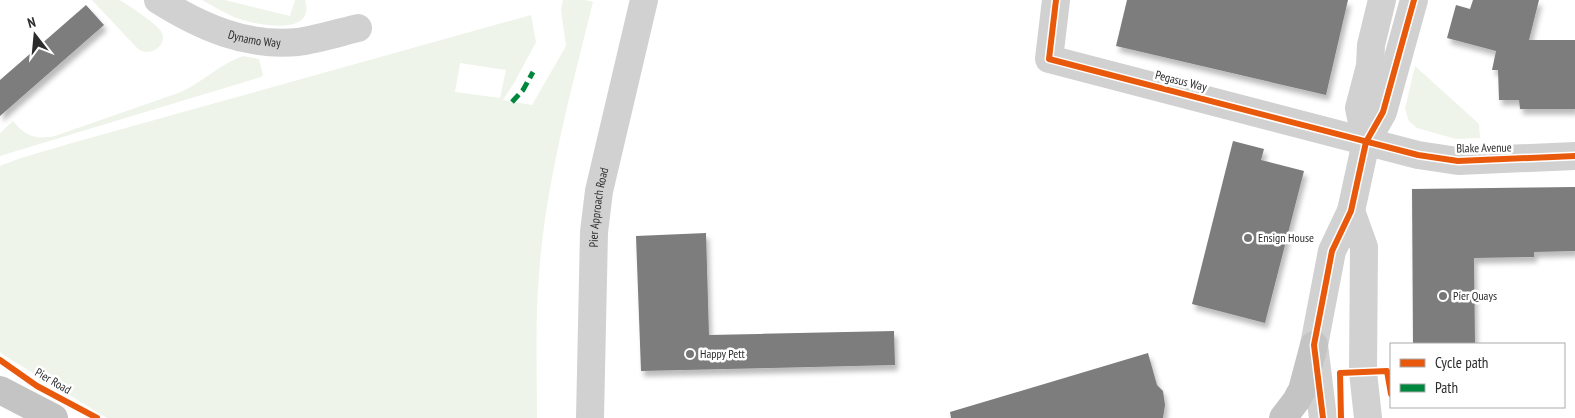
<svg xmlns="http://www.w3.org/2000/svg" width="1575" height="418" font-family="'PT Sans Narrow',sans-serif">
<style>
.green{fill:#eef4e9;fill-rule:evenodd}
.building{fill:#7d7d7d;filter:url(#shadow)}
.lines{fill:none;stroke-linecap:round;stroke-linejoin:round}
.minor{stroke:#d1d1d1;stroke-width:28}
.major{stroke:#c4c4c4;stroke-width:28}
.quiet{stroke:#00873e;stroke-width:5;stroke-dasharray:10 5;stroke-linecap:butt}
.cycleway-casing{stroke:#fff;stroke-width:9}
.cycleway{stroke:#e8590c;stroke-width:6}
.poi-dot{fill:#767676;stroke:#fff;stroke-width:2}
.labels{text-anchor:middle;stroke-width:5;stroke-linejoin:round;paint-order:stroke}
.street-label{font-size:12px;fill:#2c2c2c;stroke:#fff}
.poi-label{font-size:12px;fill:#2c2c2c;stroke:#fff;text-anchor:start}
</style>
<defs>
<filter id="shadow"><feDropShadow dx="3" dy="5.5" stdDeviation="2.5" flood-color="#0004"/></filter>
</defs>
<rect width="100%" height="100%" fill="#fff"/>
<!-- green -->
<g class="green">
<path d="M92,0C99,0 111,0 119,0C126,3 160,26 162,33C167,47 149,57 138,49Z"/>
<path d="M202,0H225L290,16L295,0H305C317,39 251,24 234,17C223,12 213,6 202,0Z"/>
<path d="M563,0H585L593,2C571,91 546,182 539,274C535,322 537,370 537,418H107L5,356L0,352V166L21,158L79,141L531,15L536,42L514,83L503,100L532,105L566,46L561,10ZM460,63L506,70L500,98L455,92Z"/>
<path d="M243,56L259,59L263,75L261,77L0,156V133L13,121C25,136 36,140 55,136L181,92C203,82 220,64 243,56Z"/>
<path d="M1415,66L1479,124L1480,138L1456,139L1417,128L1409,121L1405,109Z"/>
</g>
<!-- building -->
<g class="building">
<path d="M1127,0H1348L1326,95L1116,46Z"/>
<path d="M1473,0H1539L1529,40H1575V109H1520L1519,100H1499L1498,70H1492L1496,51L1447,38L1456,5L1470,9Z"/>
<path d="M86,5L104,25L0,116V80Z"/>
<path d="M1233,141L1264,149L1261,160L1304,171L1265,323L1192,304Z"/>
<path d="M1575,187V251L1534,252V257L1474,258L1475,344H1413L1412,189Z"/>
<path d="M706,233L709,335L894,331L895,365L641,371L636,236Z"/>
<path d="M1148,353L1157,385L1163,391L1165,405L1163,418H951L950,412Z"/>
</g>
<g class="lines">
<!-- minor -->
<g class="minor">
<path id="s1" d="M158,0C201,27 246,47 298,42C318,39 338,33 358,28"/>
<path d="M1056,0L1049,59L1418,155L1458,161L1575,156"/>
<path d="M1366,142L1359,108L1370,66L1371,45L1382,0"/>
<path d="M1351,211L1364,247L1363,372L1368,418"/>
<path id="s2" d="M590,418L594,232L599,191L644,0"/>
<path d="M1323,418L1314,345L1332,251L1351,211L1366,142L1383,112L1414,0"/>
</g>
<!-- major -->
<g class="major">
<path d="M0,390L54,418"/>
<path d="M1283,418L1296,401L1302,390L1314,345"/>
</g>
<!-- quiet -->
<path class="quiet" d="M512,102L523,90L533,72"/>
<defs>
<g id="cycleway">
<path d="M1056,0L1049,59L1418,155L1458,161L1575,156"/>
<path d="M0,360L37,386L97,418"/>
<path d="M1323,418L1314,345L1332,251L1351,211L1366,142L1383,112L1414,0"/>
<path d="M1341,418L1340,373L1387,371L1391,394"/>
</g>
</defs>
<!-- cycleway casing -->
<use href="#cycleway" class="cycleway-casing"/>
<!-- cycleway -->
<use href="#cycleway" class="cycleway"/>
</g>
<!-- markers -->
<g class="poi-dot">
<circle cx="1248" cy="238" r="5"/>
<circle cx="1443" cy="296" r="5"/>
<circle cx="690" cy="354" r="5"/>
</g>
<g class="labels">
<!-- street labels -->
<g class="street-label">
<text dy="4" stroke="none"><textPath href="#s1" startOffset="105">Dynamo Way</textPath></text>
<text transform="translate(1181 81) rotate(14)" y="4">Pegasus Way</text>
<text transform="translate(1484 148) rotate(-1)" y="4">Blake Avenue</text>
<text dy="4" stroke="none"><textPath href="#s2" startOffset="211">Pier Approach Road</textPath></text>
<text transform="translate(53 381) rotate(30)" y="4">Pier Road</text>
</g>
<!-- poi labels -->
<g class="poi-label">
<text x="1258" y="242">Ensign House</text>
<text x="1453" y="300">Pier Quays</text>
<text x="700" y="358">Happy Pett</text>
</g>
</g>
<!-- legend -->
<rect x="1390" y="343" width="175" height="65" fill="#ffffff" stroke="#ababab"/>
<rect x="1400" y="359" width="25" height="8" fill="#e8590c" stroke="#ababab"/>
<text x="1435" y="368" font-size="15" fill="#2c2c2c">Cycle path</text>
<rect x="1400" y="384" width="25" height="8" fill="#00873e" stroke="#ababab"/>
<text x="1435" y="393" font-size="15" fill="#2c2c2c">Path</text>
<!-- north arrow -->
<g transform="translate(35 35) rotate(344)" stroke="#ffffff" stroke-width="4" paint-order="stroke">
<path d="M0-4L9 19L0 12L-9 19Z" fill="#2c2c2c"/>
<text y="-8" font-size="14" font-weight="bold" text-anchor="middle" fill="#2c2c2c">N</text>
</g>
</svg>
